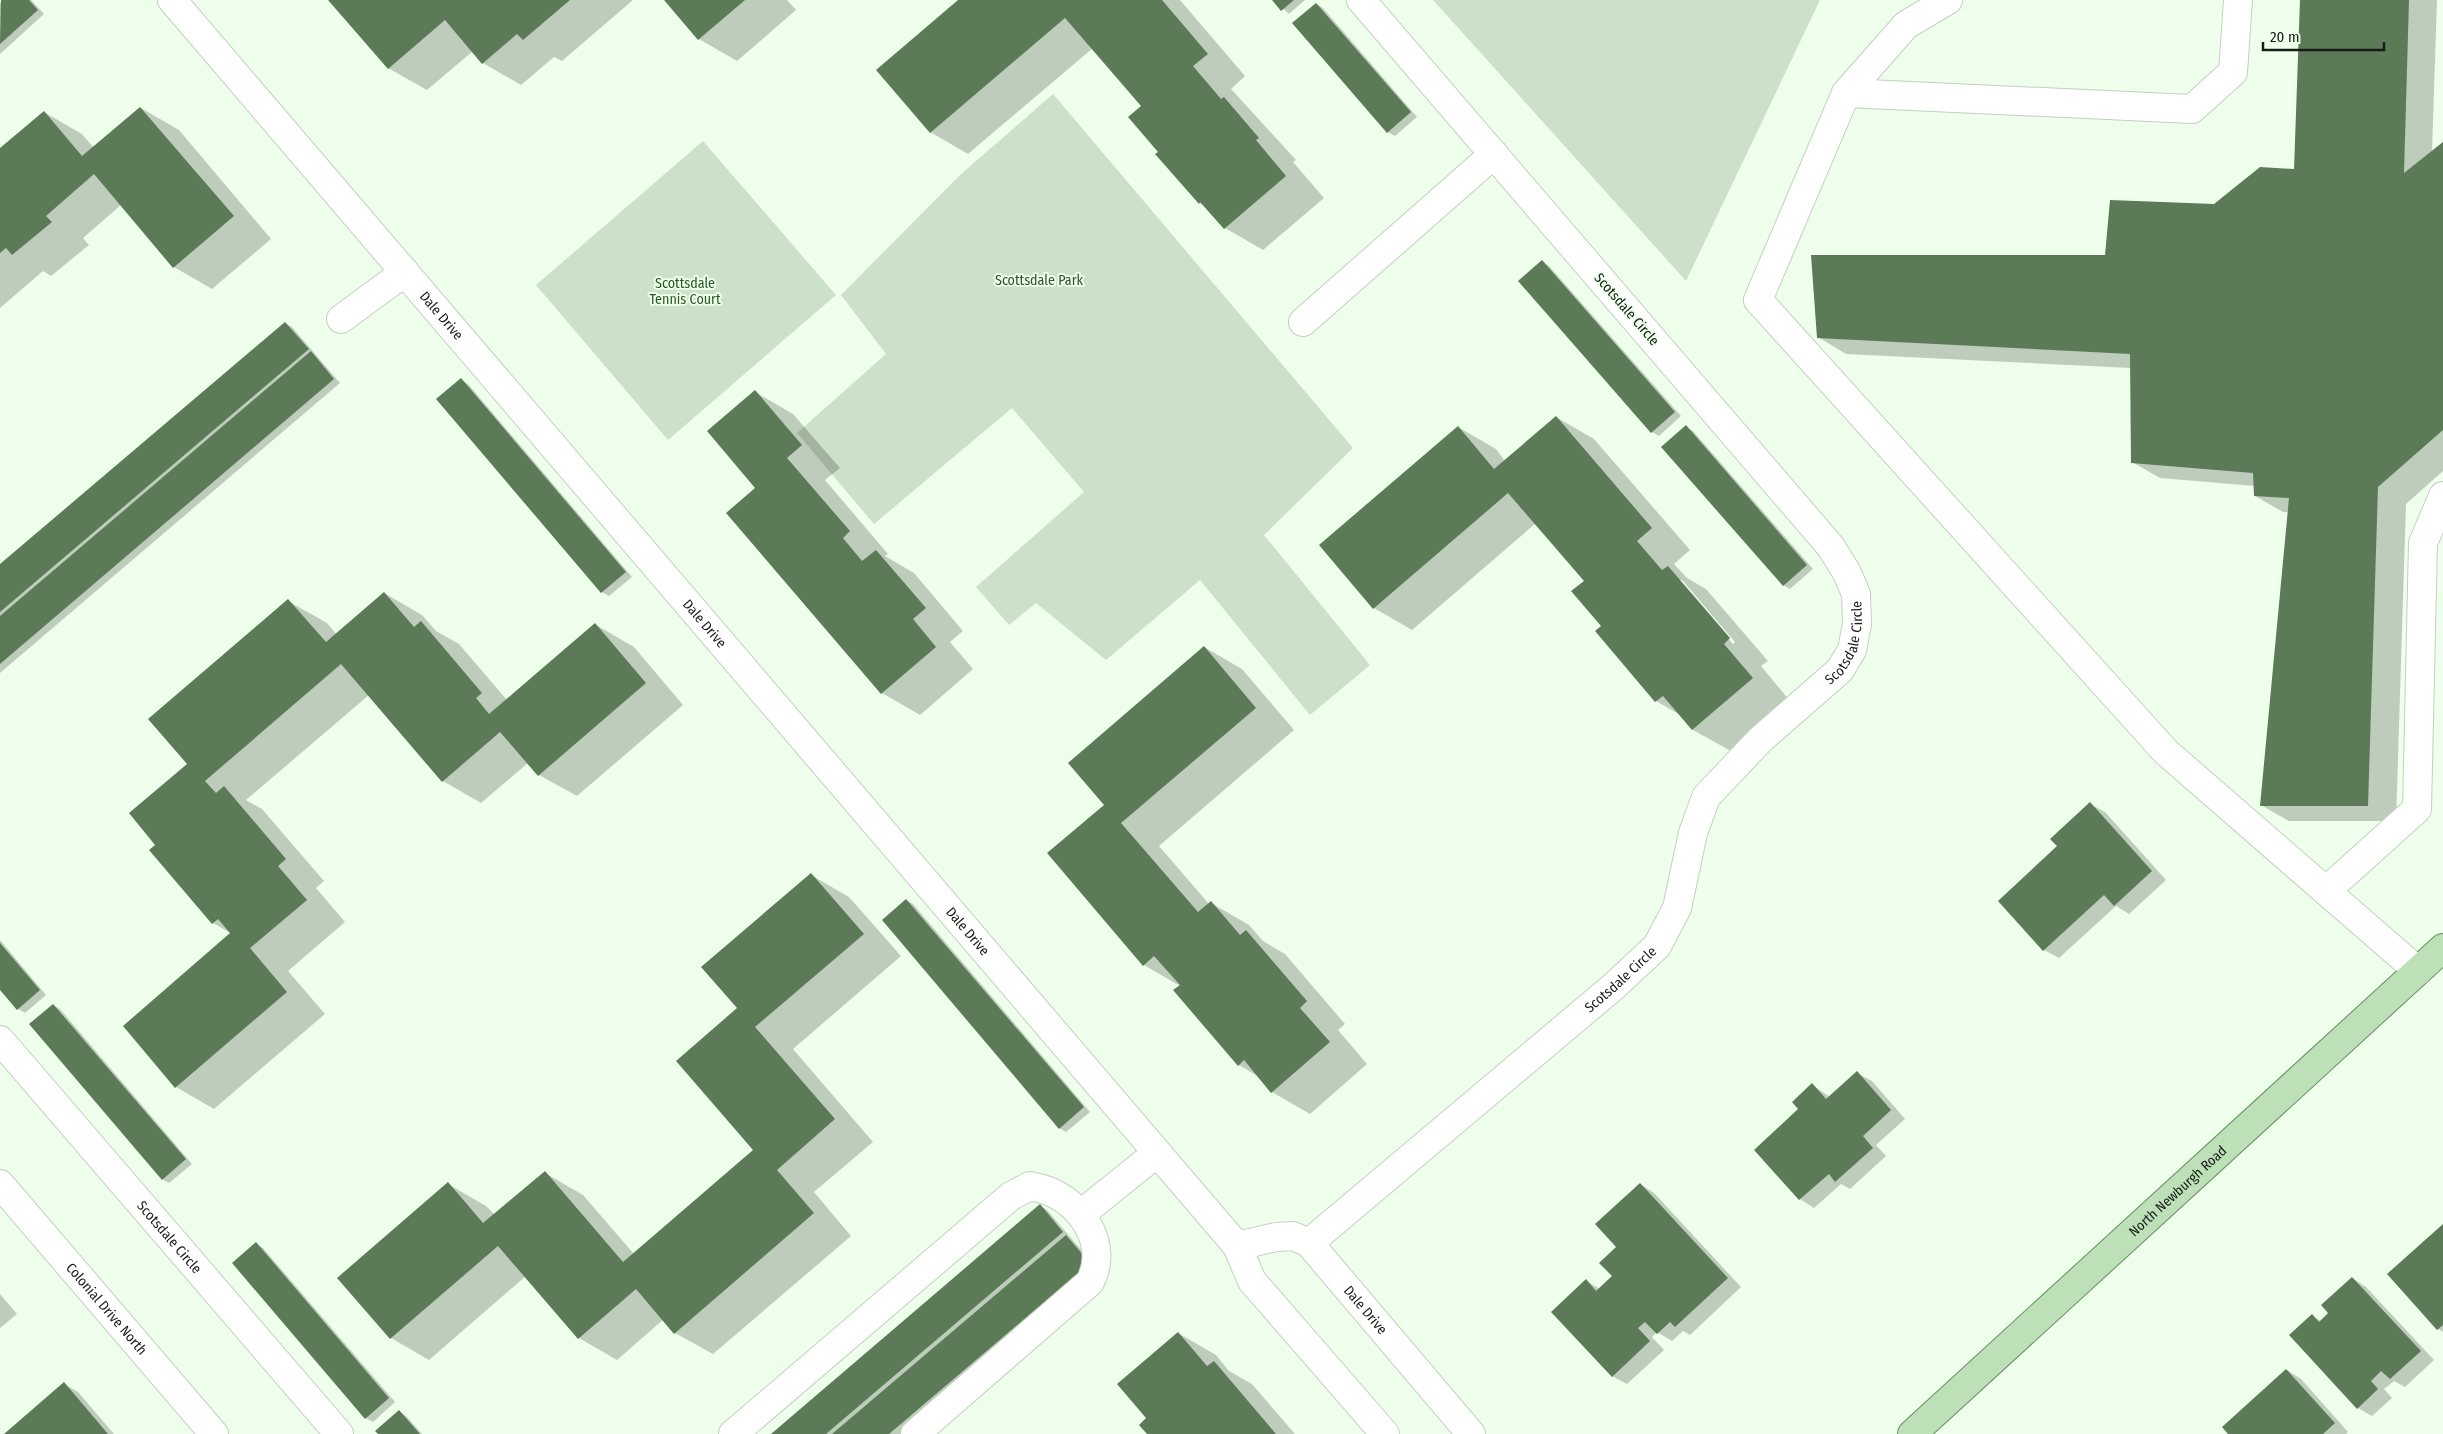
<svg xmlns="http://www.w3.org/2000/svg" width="2443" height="1434" font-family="'Fira Sans Condensed',sans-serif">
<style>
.green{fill:#cbe2c8}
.shadow{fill:#0003;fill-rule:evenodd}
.building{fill:#5c7a58}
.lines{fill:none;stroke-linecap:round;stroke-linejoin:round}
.minor-casing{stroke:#c2d1bf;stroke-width:30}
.major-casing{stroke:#668e61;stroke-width:30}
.minor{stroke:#fff;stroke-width:28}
.major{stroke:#bde0b8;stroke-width:28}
.labels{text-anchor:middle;stroke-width:4;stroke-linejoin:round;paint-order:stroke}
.park-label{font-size:14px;fill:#2b5826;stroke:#eeffec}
.street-label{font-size:14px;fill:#161c16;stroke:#eeffec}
</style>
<rect width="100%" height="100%" fill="#eeffec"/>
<!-- green -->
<g class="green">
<path d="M1433,0H1820L1686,281Z"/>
<path d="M1053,94L1353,448L1264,535L1370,665L1310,715L1200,580L1106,660L1036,603L1009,625L976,587L1084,492L1012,408L874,524L797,433L886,354L841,295L960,175Z"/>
<path d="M703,141L836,295L668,440L536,285Z"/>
</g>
<!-- shadow -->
<g class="shadow">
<path d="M3,0H31L44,14L0,54V3Z"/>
<path d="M330,0H633L562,61L554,57L521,85L483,63L473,51L427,90L388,68Z"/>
<path d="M666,0H787L796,10L737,61L699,39Z"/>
<path d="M960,0H1180L1245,76L1231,89L1296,160L1293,162L1324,198L1263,250L1225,228L1207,207L1199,203L1160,152L1142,106L1093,48L968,154L930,132Z"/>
<path d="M1274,0H1305L1289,14Z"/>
<path d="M2301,0H2437L2432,152L2443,143V471L2406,504L2396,821H2289L2261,805L2289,512H2283L2255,496V486L2160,478L2132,462L2131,368L1846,354L1818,337L2106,257L2214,205L2295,171Z"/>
<path d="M1317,4L1323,8L1417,117L1395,136L1388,132Z"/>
<path d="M141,108L179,130L271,239L212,289L174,267L121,205L83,238L89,245L51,276L43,271L0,308V150L44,112L82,134L94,148Z"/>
<path d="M1542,262L1549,266L1681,416L1659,436L1652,432Z"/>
<path d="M285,323L292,327L340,383L0,673V566Z"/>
<path d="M461,380L468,384L632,577L609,596L602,592L438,399Z"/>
<path d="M755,392L793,414L840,468L825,480L888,554L885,556L914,573L963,631L950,642L973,669L920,715L882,693L757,488Z"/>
<path d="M1556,417L1594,439L1690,550L1674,564L1687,578L1706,589L1768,661L1761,666L1790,701L1731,751L1693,730L1682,716L1656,701L1597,631L1602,626L1586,581L1536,523L1412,630L1374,608L1458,427L1496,449L1505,461ZM1679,580H1682L1735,642L1733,644Z"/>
<path d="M1686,427L1693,431L1813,569L1790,589L1783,585Z"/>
<path d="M384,593L422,615L436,631L459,644L507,700L596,625L634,647L683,705L577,796L539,775L528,763L481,803L443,781L369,695L246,800L262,809L324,881L316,888L345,922L288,971L325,1014L214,1109L176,1087L232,934L213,923L157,845L189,764L288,601L327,623L337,635Z"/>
<path d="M1204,647L1242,669L1294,730L1159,846L1209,904L1211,903L1249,925L1263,941L1285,954L1345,1024L1338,1030L1367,1064L1310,1114L1272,1092L1259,1077L1239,1065L1180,986L1144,965L1049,853L1106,805Z"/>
<path d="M2090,804L2105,812L2166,880L2129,914L2116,906L2059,958L2044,950L2059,846Z"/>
<path d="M811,875L849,897L901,956L793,1049L873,1142L814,1192L851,1236L713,1354L675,1333L664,1319L617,1360L579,1338L526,1276L429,1360L391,1338L448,1184L486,1206L495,1215L545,1173L583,1195L634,1254L754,1150L739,1008Z"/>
<path d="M906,900L913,904L1090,1112L1066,1132L1059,1128Z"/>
<path d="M0,940L46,995L25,1013L18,1009L0,988Z"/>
<path d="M53,1005L60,1009L192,1164L169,1183L162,1179Z"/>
<path d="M1857,1073L1872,1081L1905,1119L1876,1145L1886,1156L1850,1189L1841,1184L1814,1208L1800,1199V1109L1812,1085L1830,1097Z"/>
<path d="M1640,1184L1654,1193L1741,1287L1690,1335L1683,1331L1672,1341L1657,1332L1652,1337L1664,1350L1627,1384L1612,1376L1586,1281L1600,1289L1614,1276L1618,1247Z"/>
<path d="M1040,1206L1047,1210L1096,1267L900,1434H772Z"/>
<path d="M2443,1226V1332L2438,1329Z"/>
<path d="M256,1244L263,1248L395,1402L373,1422L366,1418Z"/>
<path d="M2352,1278L2366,1287L2434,1360L2405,1387L2394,1381L2384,1389L2392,1398L2372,1416L2358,1408L2312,1316L2321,1321L2330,1313Z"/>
<path d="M0,1294L17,1314L0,1328Z"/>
<path d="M1178,1333L1216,1355L1229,1371L1252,1384L1295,1434H1149L1148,1418Z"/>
<path d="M2287,1370L2301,1379L2348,1432L2346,1434H2229Z"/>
<path d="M64,1384L78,1392L114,1434H5Z"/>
<path d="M400,1412L406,1416L422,1434H379Z"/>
</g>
<!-- building -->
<g class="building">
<path d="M1,0H29L38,10L0,44Z"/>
<path d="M328,0H570L523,40L517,34L482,64L445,20L388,69Z"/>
<path d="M664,0H745L698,40Z"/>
<path d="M958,0H1162L1208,54L1193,66L1221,99L1224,97L1259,138L1256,140L1286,176L1224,229L1200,202L1199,204L1155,154L1158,152L1128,117L1141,106L1065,18L930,133L876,70Z"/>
<path d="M1272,0H1294L1281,11Z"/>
<path d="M2300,0H2409L2404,173L2443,142V430L2378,487L2368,806H2260L2289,498L2254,496L2253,473L2131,463L2130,354L1817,338L1811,255H2105L2110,200L2214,204L2260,167L2294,169Z"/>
<path d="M1316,3L1411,112L1387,133L1292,23Z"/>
<path d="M140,107L234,216L173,268L94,174L46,216L52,222L12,255L6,248L0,253V148L44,111L82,156Z"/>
<path d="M1542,260L1675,412L1651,433L1518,281Z"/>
<path d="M285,322L309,349L0,612V564Z"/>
<path d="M311,351L334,379L0,664V616Z"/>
<path d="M461,378L626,572L601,593L436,399Z"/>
<path d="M755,390L802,445L787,458L850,531L843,538L862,561L876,550L926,608L913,619L936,647L881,694L726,513L755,488L707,431Z"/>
<path d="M1556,416L1652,528L1637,541L1662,570L1668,566L1730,638L1724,644L1753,678L1692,730L1663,696L1655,702L1595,631L1601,626L1571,591L1584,581L1508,493L1373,609L1319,545L1458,426L1494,469Z"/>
<path d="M1686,425L1807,565L1783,586L1661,447Z"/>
<path d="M384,592L414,627L421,621L482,693L476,698L489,714L595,623L646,683L538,776L500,732L442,782L341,664L205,781L216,793L224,786L286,859L278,866L307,900L250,948L287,992L175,1088L123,1026L230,933L218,919L212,924L149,850L155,845L129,813L187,764L148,719L288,599L326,642Z"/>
<path d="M1204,646L1256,708L1121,823L1198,912L1211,901L1240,935L1246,930L1307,1001L1300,1008L1330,1042L1271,1093L1244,1060L1238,1066L1173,990L1180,985L1154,956L1143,966L1047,853L1104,805L1068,763Z"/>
<path d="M2090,802L2152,871L2114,906L2104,895L2043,951L1998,901L2057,846L2050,839Z"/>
<path d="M811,873L864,934L755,1027L835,1119L777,1170L814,1213L674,1334L636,1289L578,1339L498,1246L390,1339L337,1278L448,1182L483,1223L545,1171L623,1262L753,1150L676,1061L737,1008L701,967Z"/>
<path d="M906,899L1084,1107L1059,1129L882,920Z"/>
<path d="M0,943L40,990L17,1010L0,990Z"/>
<path d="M53,1004L186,1159L162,1180L29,1024Z"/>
<path d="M1857,1071L1891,1110L1863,1136L1873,1148L1835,1182L1829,1174L1799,1200L1754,1150L1798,1109L1792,1102L1812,1083L1826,1099Z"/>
<path d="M1640,1183L1728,1278L1675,1327L1670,1322L1657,1334L1645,1322L1638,1328L1650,1341L1612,1377L1551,1312L1586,1279L1596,1291L1612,1276L1599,1263L1616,1247L1595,1224Z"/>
<path d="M1040,1204L1063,1232L826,1434H771Z"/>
<path d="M2443,1224V1325L2437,1330L2387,1274Z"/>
<path d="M1066,1235L1090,1263L889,1434H832Z"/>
<path d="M256,1242L389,1398L365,1419L232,1263Z"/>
<path d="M2352,1277L2421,1351L2390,1379L2381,1371L2371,1381L2378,1389L2357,1409L2289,1335L2312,1314L2319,1322L2328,1313L2321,1305Z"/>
<path d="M1178,1332L1207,1366L1214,1361L1276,1434H1147L1139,1425L1146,1418L1117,1384Z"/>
<path d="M2286,1369L2335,1423L2323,1434H2228L2222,1427Z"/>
<path d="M64,1382L108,1434H4Z"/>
<path d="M399,1410L420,1434H378L375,1431Z"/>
</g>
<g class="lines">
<defs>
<g id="minor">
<path id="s1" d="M172,0L1237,1246L1252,1281L1385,1434"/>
<path d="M1948,0L1906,25L1846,93L1758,300L2166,752L2418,971"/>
<path d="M1846,93L2192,109L2233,72L2238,0"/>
<path d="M341,319L405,272"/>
<path d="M1303,322L1494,154"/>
<path d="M2326,891L2417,809L2423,543L2443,496"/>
<path id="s2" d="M0,1040L339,1434"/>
<path id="s3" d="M0,1184L214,1434"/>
<path d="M1081,1214L1157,1153"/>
<path id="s4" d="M1309,1243L1613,987L1657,946L1677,908L1693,833L1706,797L1760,740L1840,670L1852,650L1857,624L1856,594L1847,573L1831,547L1361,0"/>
<path id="s5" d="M1237,1246L1276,1237L1293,1236L1309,1243L1471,1434"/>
<path d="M733,1434L1011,1196L1030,1186C1037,1188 1046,1189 1053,1193C1086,1209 1108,1248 1090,1282L915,1434"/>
</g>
<g id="major">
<path id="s6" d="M1912,1434L2443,948"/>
</g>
</defs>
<!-- minor casing -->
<use href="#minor" class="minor-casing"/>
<!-- major casing -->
<use href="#major" class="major-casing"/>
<!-- minor -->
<use href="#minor" class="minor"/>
<!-- major -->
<use href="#major" class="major"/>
</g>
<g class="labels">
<!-- park labels -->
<g class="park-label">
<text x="1039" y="285">Scottsdale Park</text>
<text x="685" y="288">Scottsdale<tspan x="685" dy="16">Tennis Court</tspan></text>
</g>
<!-- street labels -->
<g class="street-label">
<text transform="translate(1627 309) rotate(49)" y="5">Scotsdale Circle</text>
<text dy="5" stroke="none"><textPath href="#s1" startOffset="415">Dale Drive</textPath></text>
<text dy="5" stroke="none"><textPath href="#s1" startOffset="820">Dale Drive</textPath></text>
<text dy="5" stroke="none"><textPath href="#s4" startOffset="828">Scotsdale Circle</textPath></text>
<text dy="5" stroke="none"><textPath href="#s1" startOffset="1225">Dale Drive</textPath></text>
<text dy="5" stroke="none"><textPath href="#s4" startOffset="408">Scotsdale Circle</textPath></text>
<text dy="5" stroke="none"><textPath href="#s6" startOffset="360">North Newburgh Road</textPath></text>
<text dy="5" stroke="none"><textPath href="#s2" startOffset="260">Scotsdale Circle</textPath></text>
<text dy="5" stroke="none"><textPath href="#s3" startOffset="164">Colonial Drive North</textPath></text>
<text dy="5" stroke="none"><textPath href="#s5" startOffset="162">Dale Drive</textPath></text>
</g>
</g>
<!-- scale -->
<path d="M2263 42v8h121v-8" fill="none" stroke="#161c16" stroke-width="2.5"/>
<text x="2270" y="42" font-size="15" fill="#161c16" stroke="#eeffec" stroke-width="4" paint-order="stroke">20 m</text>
</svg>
